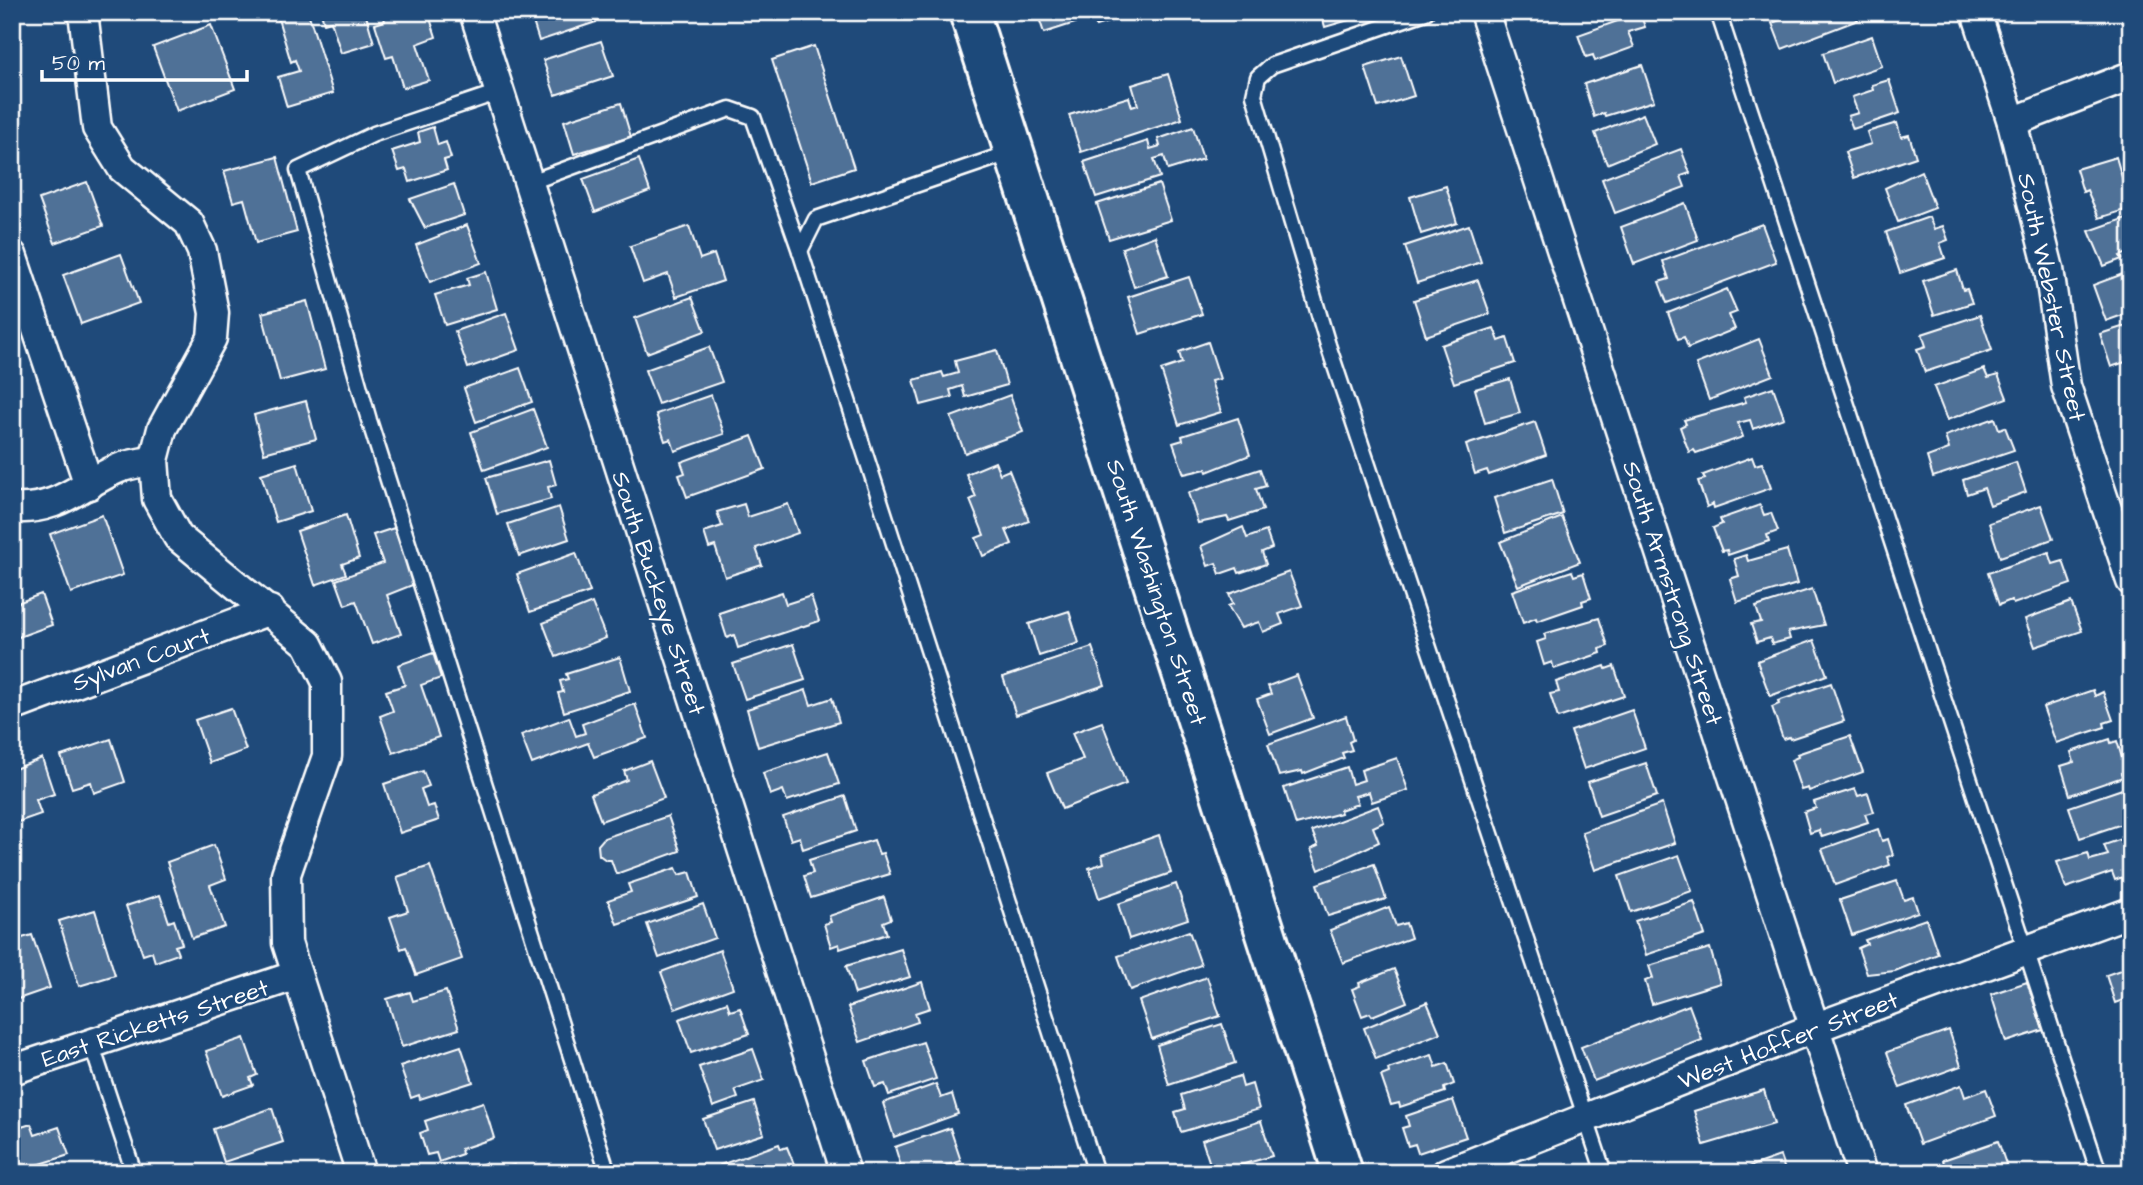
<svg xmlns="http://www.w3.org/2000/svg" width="2143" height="1185" font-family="'Architects Daughter',sans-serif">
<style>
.building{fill:#507197;stroke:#fff;stroke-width:2}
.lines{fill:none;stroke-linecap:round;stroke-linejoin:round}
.service-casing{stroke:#fff;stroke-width:19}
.minor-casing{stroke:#fff;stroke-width:33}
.secondary-casing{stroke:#fff;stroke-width:44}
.service{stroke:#1f4a7a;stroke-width:14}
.minor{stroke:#1f4a7a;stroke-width:28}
.secondary{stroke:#1f4a7a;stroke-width:38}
.labels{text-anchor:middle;stroke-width:5;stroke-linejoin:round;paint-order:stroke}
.street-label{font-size:24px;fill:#fff;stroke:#1f4a7a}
</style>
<rect width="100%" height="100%" fill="#1f4a7a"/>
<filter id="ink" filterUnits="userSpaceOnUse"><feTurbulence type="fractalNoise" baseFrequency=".0143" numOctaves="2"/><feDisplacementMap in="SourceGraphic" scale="14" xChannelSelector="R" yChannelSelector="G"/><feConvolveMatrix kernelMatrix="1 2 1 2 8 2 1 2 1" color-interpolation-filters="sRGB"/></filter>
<g filter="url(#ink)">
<!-- building -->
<g class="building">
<path d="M276,12H308L333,93L287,107L278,77L299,71L295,60L291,62Z"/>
<path d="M321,12H365L374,43L341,53L331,21L324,23Z"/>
<path d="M382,12H428L436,37L417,44L429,80L403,88L393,56L386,58L375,24L385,21Z"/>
<path d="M530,12H593L596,22L539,41Z"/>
<path d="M1037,12H1078L1081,21L1044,33Z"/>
<path d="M1092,12H1123L1124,17L1096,26Z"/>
<path d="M1321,12H1376L1325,27Z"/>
<path d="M1801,12H1854L1858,20L1782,49L1772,23Z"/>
<path d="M1640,13L1645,27L1628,32L1634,47L1595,61L1593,55L1586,57L1578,35Z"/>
<path d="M211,25L235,89L177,111L153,47Z"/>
<path d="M1872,36L1882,66L1833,83L1823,53Z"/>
<path d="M601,41L613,76L555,95L543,60Z"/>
<path d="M814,46L854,168L812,182L772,60Z"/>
<path d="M1401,56L1414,96L1378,107L1365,67Z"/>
<path d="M1642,65L1654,101L1605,116L1604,113L1594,117L1584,84Z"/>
<path d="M1168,74L1182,119L1081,152L1069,115L1129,97L1132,107L1138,105L1132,85Z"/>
<path d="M1889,80L1900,113L1853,129L1848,116L1858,113L1852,97L1873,90L1872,85Z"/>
<path d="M621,103L631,137L574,154L564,121Z"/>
<path d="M1643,114L1655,144L1607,164L1595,133Z"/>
<path d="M1897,123L1901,137L1909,135L1916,157L1854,178L1845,152L1871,144L1867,132Z"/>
<path d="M433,127L438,145L446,142L451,158L444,160L447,170L410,182L406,169L399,171L392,151L420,142L418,132Z"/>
<path d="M1193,127L1203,159L1168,170L1164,156L1154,159L1160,177L1096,197L1084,162L1148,141L1150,149L1160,146L1158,139Z"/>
<path d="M1681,149L1690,173L1681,176L1685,187L1615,213L1602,179Z"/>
<path d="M277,157L297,232L256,243L244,199L233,202L224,171Z"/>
<path d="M2116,157L2131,208L2099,218L2087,190L2083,192L2076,169Z"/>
<path d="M639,159L650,191L595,212L583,179Z"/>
<path d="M1921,171L1935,208L1898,222L1885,188Z"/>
<path d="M87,182L103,226L55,243L39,199Z"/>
<path d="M454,184L464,215L425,228L410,199Z"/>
<path d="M1159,184L1171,220L1109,239L1097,204Z"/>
<path d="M1446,186L1457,223L1421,234L1410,197Z"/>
<path d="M1685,203L1698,240L1634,264L1621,227Z"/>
<path d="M1929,217L1934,229L1943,226L1948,240L1940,243L1945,258L1900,273L1886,232Z"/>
<path d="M2129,217L2131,252L2120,256L2122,259L2104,266L2089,231Z"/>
<path d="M1762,224L1776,262L1667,303L1659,282L1669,279L1663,261Z"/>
<path d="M467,225L481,263L430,282L416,245Z"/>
<path d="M1469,225L1481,262L1417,283L1405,246Z"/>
<path d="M689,226L700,259L714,254L723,281L676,297L668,274L643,283L630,246Z"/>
<path d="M1155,236L1168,276L1134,287L1122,248Z"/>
<path d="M121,254L139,303L81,324L63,275Z"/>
<path d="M1957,270L1963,290L1967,289L1972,303L1934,315L1923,281Z"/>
<path d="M2131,271V312L2106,321L2093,285Z"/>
<path d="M486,272L497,309L445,325L435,295L469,285L467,278Z"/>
<path d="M1189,277L1202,314L1140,334L1128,297Z"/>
<path d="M1478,280L1490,314L1426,336L1414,300Z"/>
<path d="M1727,289L1737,312L1729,315L1735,329L1688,348L1684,337L1678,339L1668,313Z"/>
<path d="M692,297L705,331L647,353L635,318Z"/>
<path d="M307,301L325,369L280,381L262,313Z"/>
<path d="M506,313L519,350L468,368L455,331Z"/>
<path d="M1980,315L1992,350L1925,372L1917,349L1926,346L1922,334Z"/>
<path d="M2131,324V360L2111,367L2100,334Z"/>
<path d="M1494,328L1499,341L1507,338L1515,363L1454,383L1441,345Z"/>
<path d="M1759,339L1773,375L1709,400L1696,364Z"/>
<path d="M1208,342L1220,379L1211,381L1221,412L1179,425L1161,370L1182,363L1179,352Z"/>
<path d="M709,347L722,382L658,404L645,370Z"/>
<path d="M997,350L1007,385L965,397L962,386L950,390L952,397L921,405L914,380L942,372L944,377L958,373L955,361Z"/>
<path d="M520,368L532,402L476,422L464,388Z"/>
<path d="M1984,369L1988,378L1998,375L2007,398L1947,420L1934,387Z"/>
<path d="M12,371L18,386L12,388Z"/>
<path d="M1510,379L1520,413L1485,423L1475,389Z"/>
<path d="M1773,387L1784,418L1753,429L1750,420L1738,423L1743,437L1696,453L1694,450L1689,452L1680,427L1686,424L1684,420L1746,402L1744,397Z"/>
<path d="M711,395L724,434L675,451L671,439L665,441L656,414Z"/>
<path d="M1010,395L1023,432L965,453L951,417Z"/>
<path d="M12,401L20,421L12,424Z"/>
<path d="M306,401L316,439L264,453L254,415Z"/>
<path d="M533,409L547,447L484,470L471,432Z"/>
<path d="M1238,418L1250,455L1207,472L1206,469L1184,474L1173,443L1183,440L1182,436Z"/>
<path d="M1995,418L1999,429L2005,427L2014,450L1933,477L1927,457L1949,449L1945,436Z"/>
<path d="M1535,422L1546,455L1489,475L1487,470L1475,474L1466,445Z"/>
<path d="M752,436L765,469L687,497L679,475L685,473L681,462Z"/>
<path d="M1752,457L1755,465L1762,463L1771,488L1714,508L1713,504L1707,507L1698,481L1705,479L1703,475Z"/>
<path d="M549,460L556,485L548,487L551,499L497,514L486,478Z"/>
<path d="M995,462L1000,474L1009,470L1029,521L1006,530L1012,544L983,556L976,538L984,535L970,500L976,497L966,474Z"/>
<path d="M2016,462L2026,492L1990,505L1984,488L1967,494L1963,480Z"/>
<path d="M297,463L311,511L276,522L261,474Z"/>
<path d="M1260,469L1266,486L1256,489L1263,510L1229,521L1227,517L1198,523L1188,493Z"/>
<path d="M1552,479L1563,514L1505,533L1494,498Z"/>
<path d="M744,504L748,517L788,504L798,533L756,548L762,565L725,577L715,546L709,548L704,532L722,526L717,512Z"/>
<path d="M1760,505L1764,515L1771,513L1778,531L1767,535L1769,541L1728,555L1727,550L1722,551L1713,528L1722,524L1720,519Z"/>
<path d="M2041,505L2053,539L2000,557L1989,523Z"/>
<path d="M559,507L569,539L519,556L508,524Z"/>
<path d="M102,515L123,575L71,593L50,534Z"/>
<path d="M346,515L359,558L342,564L346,574L315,585L297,531Z"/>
<path d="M1562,517L1580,562L1518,586L1500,542Z"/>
<path d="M1243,527L1247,538L1266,531L1272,548L1262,552L1266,564L1239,573L1237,568L1220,574L1216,563L1208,566L1201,546Z"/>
<path d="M394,528L415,584L387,595L401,634L372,644L356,601L345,605L336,580L383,563L373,535Z"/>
<path d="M1787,550L1797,584L1737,602L1730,579L1739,576L1734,559L1746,555L1748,561Z"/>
<path d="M2049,552L2053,564L2063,561L2071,584L2013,604L2011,600L1999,605L1988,573Z"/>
<path d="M576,553L590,592L530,612L517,574Z"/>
<path d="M1572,571L1574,576L1583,573L1591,598L1582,601L1583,605L1537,621L1536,618L1523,623L1512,591Z"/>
<path d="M1289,572L1302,606L1279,614L1283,624L1263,632L1259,622L1241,628L1228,606L1233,604L1229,594Z"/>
<path d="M1812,589L1824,625L1788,632L1790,639L1772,644L1770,638L1757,642L1751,624L1761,622L1756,607Z"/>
<path d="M782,592L786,604L811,596L819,621L738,648L734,635L727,638L719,613Z"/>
<path d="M41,594L52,625L13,639L12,605Z"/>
<path d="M2071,602L2082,631L2035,647L2025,619Z"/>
<path d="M592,603L606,638L556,657L543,623Z"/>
<path d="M1069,611L1079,643L1039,656L1029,624Z"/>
<path d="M1599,618L1608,646L1600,649L1601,653L1554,669L1552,662L1544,665L1537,642L1546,639L1544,634Z"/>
<path d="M1814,640L1827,675L1770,696L1757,661Z"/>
<path d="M793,644L805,680L745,699L733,664Z"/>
<path d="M1092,647L1105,685L1016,715L1003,677Z"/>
<path d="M433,653L441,678L421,685L439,737L393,753L380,716L393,711L386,691L405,685L398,665Z"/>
<path d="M620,657L630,691L564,712L558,693L563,692L560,681L568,679L566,674Z"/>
<path d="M1605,666L1606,669L1614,666L1624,696L1558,718L1550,694L1559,692L1556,682Z"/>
<path d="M1297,675L1313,718L1270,734L1257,699L1271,694L1268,686Z"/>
<path d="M1831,683L1844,721L1790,739L1789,737L1783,739L1772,707L1779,704L1778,701Z"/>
<path d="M806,690L811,705L832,698L839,722L758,747L747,709Z"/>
<path d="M2093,690L2095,696L2103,692L2113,720L2104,723L2105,727L2056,743L2043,707Z"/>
<path d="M635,704L647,738L594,757L588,743L532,764L521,735L569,717L576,736L585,733L582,724Z"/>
<path d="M231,708L246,750L210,763L195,720Z"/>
<path d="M1632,710L1645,748L1584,769L1571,731Z"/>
<path d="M1346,716L1353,740L1349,742L1352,750L1342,753L1344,758L1303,774L1302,771L1279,776L1268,744Z"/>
<path d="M1102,722L1126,784L1062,809L1047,773L1083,759L1072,733Z"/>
<path d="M1850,736L1863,772L1809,791L1808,788L1801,790L1791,760L1798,757L1797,754Z"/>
<path d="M111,739L125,782L94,793L91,782L72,788L61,756Z"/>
<path d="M2110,739L2111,743L2117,741L2126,771L2121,773L2123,777L2070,795L2061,766L2074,762L2071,752Z"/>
<path d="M828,752L839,784L787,801L783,790L770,795L763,773Z"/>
<path d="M42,758L54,794L36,800L41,814L18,822L12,802V770Z"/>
<path d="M1397,758L1408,790L1372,802L1369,792L1355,796L1358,804L1340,810L1341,813L1296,825L1284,788L1347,767L1352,784L1364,780L1361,770Z"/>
<path d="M650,761L664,798L601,821L591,794L627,780L624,771Z"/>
<path d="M1646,763L1657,796L1599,816L1588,782Z"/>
<path d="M423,771L429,786L421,789L427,807L434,805L439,820L400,833L384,784Z"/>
<path d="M2131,786V821L2080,838L2069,807Z"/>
<path d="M1855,789L1858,796L1868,793L1874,812L1865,814L1868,822L1822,837L1819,830L1810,833L1804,812L1816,808L1814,802Z"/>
<path d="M845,796L856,831L803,849L800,837L791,840L783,817Z"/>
<path d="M1662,804L1675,843L1595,870L1582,832Z"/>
<path d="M1378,806L1384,822L1373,827L1379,842L1319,870L1311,849L1318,846L1312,831Z"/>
<path d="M668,816L680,851L616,874L611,860H606L599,855L598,845L604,838Z"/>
<path d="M1878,829L1882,841L1888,839L1893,855L1887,857L1890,865L1835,885L1822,849Z"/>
<path d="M1159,835L1171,873L1099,898L1089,868L1104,863L1102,855Z"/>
<path d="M2131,836V874L2115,880L2112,872L2066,888L2057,862L2088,853L2090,860L2108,855L2104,845Z"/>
<path d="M874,840L879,854L883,853L890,874L811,898L804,876L813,873L809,860Z"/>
<path d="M214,845L226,879L210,885L225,927L192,938L167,862Z"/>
<path d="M1679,855L1692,891L1631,912L1619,876Z"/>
<path d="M1374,864L1386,899L1328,916L1317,884Z"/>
<path d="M430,866L462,959L416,975L406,947L401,949L390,917L408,911L397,877Z"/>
<path d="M676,868L679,875L690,872L698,897L617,924L608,900L631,892L628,884Z"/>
<path d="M1897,881L1904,900L1913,897L1918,912L1852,935L1840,900Z"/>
<path d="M1176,884L1188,919L1129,939L1118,904Z"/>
<path d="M160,895L169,922L174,920L182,944L175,946L178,954L155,962L152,952L143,955L126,906Z"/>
<path d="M884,897L891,919L883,922L887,934L840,949L839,944L831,947L824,924L831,922L829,916Z"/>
<path d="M1694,902L1705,935L1646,955L1635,921Z"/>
<path d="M703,904L715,938L659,958L647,924Z"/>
<path d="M1389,907L1396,926L1406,923L1411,938L1343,963L1330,930Z"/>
<path d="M95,910L115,975L79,986L59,921Z"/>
<path d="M1926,919L1938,954L1895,971L1867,974L1858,948L1867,944L1865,940Z"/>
<path d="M1189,931L1201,965L1130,990L1118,956Z"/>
<path d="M32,935L50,988L12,1001V941Z"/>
<path d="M1710,948L1720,983L1652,1004L1645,981L1653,978L1649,966Z"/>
<path d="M901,949L910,977L855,994L846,966Z"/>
<path d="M720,950L733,988L675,1009L661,972Z"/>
<path d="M2131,951V997L2115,1003L2106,975L2129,967L2125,953Z"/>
<path d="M1394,969L1407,1002L1372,1016L1370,1013L1362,1016L1352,989L1360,986L1359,983Z"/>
<path d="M1207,977L1220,1016L1152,1039L1139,1001Z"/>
<path d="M922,982L930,1008L915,1013L918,1022L860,1042L848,1007Z"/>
<path d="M2027,982L2043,1030L2006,1042L1991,994Z"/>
<path d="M446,991L459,1029L402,1047L387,999L410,992L413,1001Z"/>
<path d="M727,1002L730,1011L740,1008L749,1034L691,1053L679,1019Z"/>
<path d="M1427,1002L1440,1033L1376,1059L1364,1028Z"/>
<path d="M1689,1005L1702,1040L1594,1081L1581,1047Z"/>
<path d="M1222,1024L1235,1063L1169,1085L1157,1045Z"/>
<path d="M1949,1030L1961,1066L1900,1088L1887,1052Z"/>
<path d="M244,1038L257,1075L250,1078L253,1085L222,1096L206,1051Z"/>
<path d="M923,1042L936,1079L889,1095L885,1084L875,1087L866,1061Z"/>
<path d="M461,1046L473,1082L420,1099L419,1095L411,1098L400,1066Z"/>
<path d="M753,1049L764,1080L735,1090L738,1098L713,1107L699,1067Z"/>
<path d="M1432,1055L1436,1067L1447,1063L1454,1084L1444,1088L1445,1092L1400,1107L1399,1103L1391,1105L1381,1076L1389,1073L1388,1069Z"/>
<path d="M1240,1076L1243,1087L1252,1084L1259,1109L1181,1132L1175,1112L1185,1109L1181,1095Z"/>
<path d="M936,1084L941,1098L952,1094L958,1114L894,1137L883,1103Z"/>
<path d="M1961,1085L1965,1097L1986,1089L1996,1116L1920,1144L1906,1105Z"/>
<path d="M1764,1090L1774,1124L1704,1145L1694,1111Z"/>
<path d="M1453,1100L1466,1137L1418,1153L1415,1144L1408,1146L1402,1128L1409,1126L1406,1116Z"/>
<path d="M483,1102L494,1138L461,1149L462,1154L439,1162L436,1153L427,1155L420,1133L428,1130L425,1121Z"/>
<path d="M754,1102L764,1134L714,1150L703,1119Z"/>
<path d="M272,1108L283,1142L224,1162L213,1129Z"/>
<path d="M1261,1121L1272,1156L1213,1173L1202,1140Z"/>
<path d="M31,1124L35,1135L59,1127L69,1155L12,1173V1130Z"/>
<path d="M950,1128L961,1161L925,1173H903L895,1147Z"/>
<path d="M1998,1141L2009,1173H1936L1945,1167L1943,1160Z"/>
<path d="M779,1144L781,1149L787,1147L796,1169L788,1173H708L721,1168L720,1165Z"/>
<path d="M1780,1156L1786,1173H1732Z"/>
<path d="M485,1163L488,1171L514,1165L517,1173H459Z"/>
<path d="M1275,1166L1277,1173H1256Z"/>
</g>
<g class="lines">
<defs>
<g id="service">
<path d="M1426,12L1272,65L1258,77L1254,95L1328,345L1604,1173"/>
<path d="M1718,12L2099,1173"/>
<path d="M499,92L374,134L298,170L369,420L608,1173"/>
<path d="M528,183L730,109L753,117L800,251L1096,1173"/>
<path d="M800,251L816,219L1012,152"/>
<path d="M91,1043L134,1173"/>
</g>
<g id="minor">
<path d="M83,12L97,128L122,168L189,223L202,251L214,313L212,338L162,429L154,460L157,499L178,537L308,644L327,682V756L286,874L287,943L361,1173"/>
<path d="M474,12L846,1173"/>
<path d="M1484,12L1862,1173"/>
<path d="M1976,12L2012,122L2049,269L2066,386L2131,581"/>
<path d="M2012,122L2131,76"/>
<path d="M12,255L89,485"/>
<path d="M12,508C59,511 78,486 117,469C128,464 142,463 154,460"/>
<path d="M12,707L270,610"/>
<path d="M12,1070L297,975"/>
<path d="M1446,1173L1814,1028L2131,912"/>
</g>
<path id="secondary" d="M969,12L1343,1173"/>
</defs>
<!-- service casing -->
<use href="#service" class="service-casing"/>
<!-- minor casing -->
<use href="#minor" class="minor-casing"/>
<!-- secondary casing -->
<use href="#secondary" class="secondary-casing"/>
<!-- service -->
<use href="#service" class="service"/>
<!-- minor -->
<use href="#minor" class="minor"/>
<!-- secondary -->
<use href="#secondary" class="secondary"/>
</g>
</g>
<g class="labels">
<!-- street labels -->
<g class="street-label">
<text transform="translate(2052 297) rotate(78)" y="8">South Webster Street</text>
<text transform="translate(1157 592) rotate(72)" y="8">South Washington Street</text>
<text transform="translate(659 593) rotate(72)" y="8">South Buckeye Street</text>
<text transform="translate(1673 593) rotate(72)" y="8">South Armstrong Street</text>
<text transform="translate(141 659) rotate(-20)" y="8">Sylvan Court</text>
<text transform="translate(155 1023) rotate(-18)" y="8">East Ricketts Street</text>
<text transform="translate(1788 1040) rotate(-21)" y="8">West Hoffer Street</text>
</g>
</g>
<!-- margin -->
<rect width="2143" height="1185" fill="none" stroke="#1f4a7a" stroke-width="42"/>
<rect x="21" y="21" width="2101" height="1143" fill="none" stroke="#fff" stroke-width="2.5" filter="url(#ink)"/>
<!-- scale -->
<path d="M42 70v10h205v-10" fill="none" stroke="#ffffff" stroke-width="3.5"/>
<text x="52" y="70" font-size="21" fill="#ffffff" stroke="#1f4a7a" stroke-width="5" paint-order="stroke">50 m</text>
</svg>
